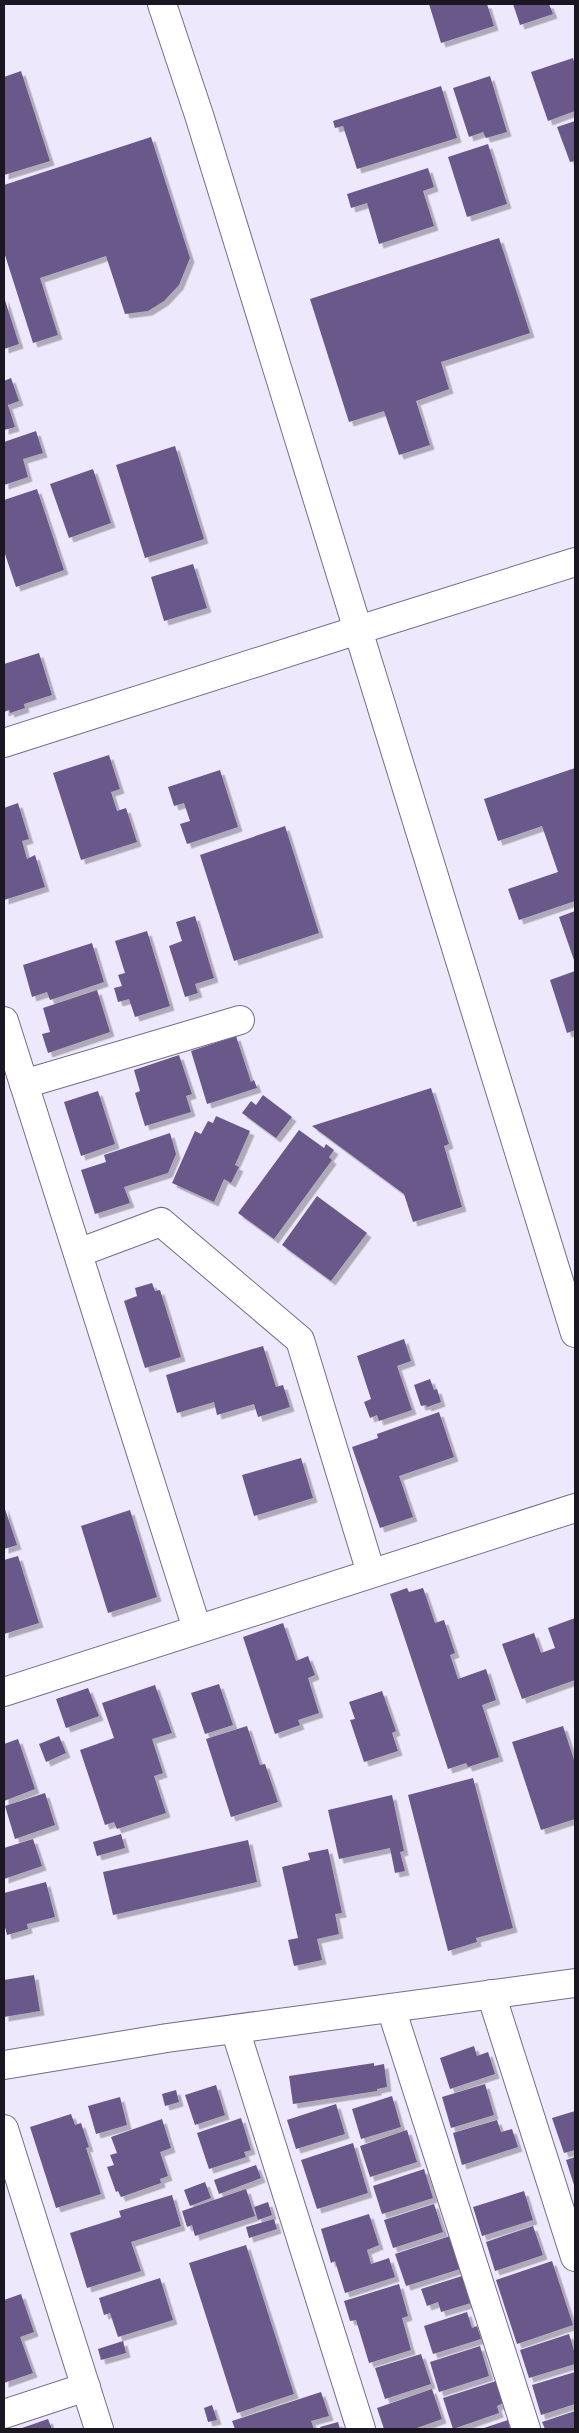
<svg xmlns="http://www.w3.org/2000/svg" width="579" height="2433" font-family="'Public Sans',sans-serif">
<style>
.building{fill:#695989;filter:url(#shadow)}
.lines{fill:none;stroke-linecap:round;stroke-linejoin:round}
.street-casing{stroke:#756d88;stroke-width:30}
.secondary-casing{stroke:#756d88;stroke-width:30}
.street{stroke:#fff;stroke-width:28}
.secondary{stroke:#fff;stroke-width:28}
</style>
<defs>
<filter id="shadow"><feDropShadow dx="4.5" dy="4.5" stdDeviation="0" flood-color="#0004"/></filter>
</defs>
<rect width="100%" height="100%" fill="#ede8fb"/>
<!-- building -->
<g class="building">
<path d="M429,4H487L494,26L441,43Z"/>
<path d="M513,4H549L553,14L520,25Z"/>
<path d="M573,58L575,65V111L548,121L531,72Z"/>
<path d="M21,71L50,161L4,175V77Z"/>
<path d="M490,76L507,132L486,138L483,132L469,137L453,88Z"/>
<path d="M441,86L457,138L357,169L343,126L335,128L333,121Z"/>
<path d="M575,121V161L570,162L557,127Z"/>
<path d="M151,137L190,258L179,285L164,301L148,311L125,314L106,256L40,278L58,335L33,343L4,252V185Z"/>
<path d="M488,144L507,204L467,217L448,157Z"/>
<path d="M428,168L434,187L423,191L434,226L379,244L367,203L351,208L347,194Z"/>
<path d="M499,238L530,333L441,362L449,389L416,401L430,445L399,455L384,411L349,422L310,299Z"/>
<path d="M4,297L19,344L4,349Z"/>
<path d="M11,378L19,401L8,405L15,427L4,430V381Z"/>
<path d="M36,431L43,453L23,459L28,477L4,485V442Z"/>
<path d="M175,446L204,539L145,558L116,465Z"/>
<path d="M93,469L111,523L69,538L50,484Z"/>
<path d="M37,489L64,570L16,587L4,551V500Z"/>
<path d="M193,564L207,608L164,621L151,577Z"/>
<path d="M39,653L52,695L24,704L25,708L10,713L9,710L4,712V664Z"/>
<path d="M109,755L120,789L111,792L117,811L126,808L137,842L81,860L53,773Z"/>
<path d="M575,768V901L519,920L508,889L558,872L542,826L498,841L484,799Z"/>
<path d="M220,770L238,827L187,844L180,824L190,821L184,803L174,806L168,787Z"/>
<path d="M18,803L29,839L22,841L27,859L35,855L45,887L4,900V808Z"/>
<path d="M285,826L319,933L234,961L200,855Z"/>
<path d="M575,911V963L559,917Z"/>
<path d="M195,916L214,978L195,984L198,993L185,997L169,946L182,941L176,922Z"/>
<path d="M147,931L170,1006L135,1017L129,999L118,1002L114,988L122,986L118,975L125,973L115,941Z"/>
<path d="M92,943L104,982L50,1000L47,992L32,997L23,965Z"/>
<path d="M575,971V1030L567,1033L550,980Z"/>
<path d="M97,990L110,1032L48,1053L42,1034L50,1032L43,1008Z"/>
<path d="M236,1036L251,1082L254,1080L257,1088L207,1104L191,1051Z"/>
<path d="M179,1055L192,1094L186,1096L191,1112L145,1126L135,1093L140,1091L134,1070Z"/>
<path d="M431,1088L449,1144L444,1146L462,1207L413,1222L404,1194L312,1126Z"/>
<path d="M98,1091L115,1144L81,1156L64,1102Z"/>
<path d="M263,1095L292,1117L276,1138L242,1113L251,1101L256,1105Z"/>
<path d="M216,1116L250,1131L235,1165L239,1167L231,1183L224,1179L214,1202L172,1183L195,1131L201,1134L208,1121L213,1123Z"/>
<path d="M299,1130L324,1148L326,1144L334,1150L329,1157L332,1160L274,1239L238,1213Z"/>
<path d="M170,1133L176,1154L168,1173L124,1187L130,1203L95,1214L81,1170L106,1162L104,1155Z"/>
<path d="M317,1196L367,1233L331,1281L282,1245Z"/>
<path d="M152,1283L155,1291L160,1290L181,1357L145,1368L124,1301L137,1296L135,1288Z"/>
<path d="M404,1339L411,1361L397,1366L412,1410L379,1421L377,1415L370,1418L364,1402L371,1399L357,1356Z"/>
<path d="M263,1346L276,1387L283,1385L290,1407L258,1417L254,1404L217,1415L214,1402L177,1413L166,1375Z"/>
<path d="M430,1379L434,1390L437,1389L441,1402L427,1407L426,1405L421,1406L414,1385Z"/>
<path d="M439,1412L454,1457L399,1476L413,1517L380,1528L352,1447L378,1438L377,1434Z"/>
<path d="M301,1458L313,1498L254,1516L242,1475Z"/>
<path d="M4,1506L17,1545L4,1549Z"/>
<path d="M130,1510L157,1597L108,1613L81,1526Z"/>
<path d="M18,1556L39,1623L4,1634V1560Z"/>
<path d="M407,1588L409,1592L423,1588L435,1623L444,1620L455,1653L450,1655L458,1679L486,1669L496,1700L482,1705L499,1757L468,1767L466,1763L448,1769L390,1594Z"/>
<path d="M575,1618V1680L522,1699L502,1644L534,1633L541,1653L555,1648L548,1628Z"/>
<path d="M283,1623L296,1661L308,1656L315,1675L308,1678L319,1713L298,1720L300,1725L275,1734L243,1637Z"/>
<path d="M219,1684L233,1725L205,1734L191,1693Z"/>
<path d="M155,1685L172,1733L152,1739L163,1773L154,1776L166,1813L117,1829L114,1822L105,1825L80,1750L114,1738L102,1703Z"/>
<path d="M88,1688L99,1716L66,1728L56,1699Z"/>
<path d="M382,1691L396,1731L392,1733L398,1751L364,1762L350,1720L355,1719L349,1702Z"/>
<path d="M247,1726L260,1765L265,1764L278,1802L231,1817L206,1739Z"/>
<path d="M563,1726L575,1763V1819L541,1830L512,1742Z"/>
<path d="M59,1736L66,1753L46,1762L39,1744Z"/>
<path d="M18,1739L35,1789L4,1801V1744Z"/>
<path d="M473,1778L513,1928L476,1938L477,1942L448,1951L408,1795Z"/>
<path d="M45,1793L55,1825L15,1839L5,1806Z"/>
<path d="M392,1795L404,1851L400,1852L405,1871L395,1873L390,1848L339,1859L328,1810Z"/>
<path d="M121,1834L125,1848L97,1856L93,1842Z"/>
<path d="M33,1839L42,1866L4,1879V1848Z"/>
<path d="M248,1840L257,1882L113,1915L103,1872Z"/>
<path d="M328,1849L342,1913L335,1914L339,1934L317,1939L322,1960L294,1966L288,1940L298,1938L282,1867L310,1860L308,1853Z"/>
<path d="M46,1882L55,1917L27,1924L28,1929L7,1935L4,1923V1893Z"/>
<path d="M34,1975L40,2011L4,2017V1980Z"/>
<path d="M474,2046L477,2056L488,2052L495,2074L450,2089L440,2058Z"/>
<path d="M374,2063V2066L384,2064L387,2087L377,2089V2091L293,2104L289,2076Z"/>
<path d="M485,2084L494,2115L451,2128L442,2097Z"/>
<path d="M216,2085L225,2115L195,2125L185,2095Z"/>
<path d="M176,2090L179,2102L165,2106L162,2094Z"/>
<path d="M392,2096L401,2127L361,2139L352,2109Z"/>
<path d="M120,2097L127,2125L96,2134L88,2106Z"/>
<path d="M336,2104L345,2134L296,2149L287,2120Z"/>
<path d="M575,2111V2150L564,2153L552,2118Z"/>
<path d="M71,2114L75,2125L81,2123L89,2147L86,2148L101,2194L56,2208L30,2127Z"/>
<path d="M241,2118L251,2150L244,2152L246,2157L209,2169L197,2133Z"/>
<path d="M162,2119L171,2148L160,2152L168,2176L160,2179L161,2183L121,2197L118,2191L116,2192L107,2167L114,2165L110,2155L117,2153L111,2137Z"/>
<path d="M497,2120L501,2132L512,2129L518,2147L462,2165L453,2133Z"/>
<path d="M407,2130L417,2162L370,2177L360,2146Z"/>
<path d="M353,2143L368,2193L317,2209L301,2160Z"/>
<path d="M575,2157V2184L574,2185L566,2160Z"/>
<path d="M256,2165L261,2178L219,2194L214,2180Z"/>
<path d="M424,2169L433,2198L382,2214L373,2186Z"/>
<path d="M205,2182L211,2198L190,2206L184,2190Z"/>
<path d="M246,2189L255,2216L195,2236L192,2225L187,2227L182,2211Z"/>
<path d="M524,2191L533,2220L482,2236L473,2207Z"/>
<path d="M172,2195L181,2226L131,2242L141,2271L87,2288L70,2233L121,2217L119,2211Z"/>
<path d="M268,2202L272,2215L258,2220L254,2207Z"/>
<path d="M434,2204L443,2232L393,2248L384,2220Z"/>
<path d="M369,2214L379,2245L367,2250L371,2264L389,2258L395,2277L345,2293L335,2261L331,2263L321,2229Z"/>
<path d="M274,2219L277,2229L249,2238L246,2227Z"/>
<path d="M533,2226L543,2255L495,2271L486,2242Z"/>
<path d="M450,2236L460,2269L406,2286L395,2254Z"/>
<path d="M246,2245L294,2394L237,2413L189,2263Z"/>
<path d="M552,2261L573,2325L517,2344L496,2280Z"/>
<path d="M462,2276L471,2303L441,2312L438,2302L427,2306L421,2289Z"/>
<path d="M160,2278L173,2320L118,2337L110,2313L104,2315L99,2298Z"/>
<path d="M399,2284L408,2316L402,2318L411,2350L369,2363L356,2320L350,2321L344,2301Z"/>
<path d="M21,2294L34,2332L20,2337L33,2373L4,2383V2300Z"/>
<path d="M467,2312L472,2328L477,2326L481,2339L433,2354L424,2326Z"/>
<path d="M569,2334L575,2354V2364L529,2378L520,2350Z"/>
<path d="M123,2341L126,2353L101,2360L98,2349Z"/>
<path d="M480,2346L489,2376L439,2392L430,2362Z"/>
<path d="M421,2354L431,2384L385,2399L375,2368Z"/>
<path d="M575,2372V2404L541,2415L532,2385Z"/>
<path d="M496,2381L503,2403L497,2406L499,2413L453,2429L443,2398Z"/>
<path d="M432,2389L442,2419L414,2429H384L377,2408Z"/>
<path d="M321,2392L329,2416L311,2421L314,2429H235L232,2421Z"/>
<path d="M212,2405L217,2420L208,2422L204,2408Z"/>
<path d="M575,2411V2429H545L542,2422Z"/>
<path d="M48,2419L52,2429H19Z"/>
<path d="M508,2420L510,2429H481Z"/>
<path d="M338,2422L340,2429H321L320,2427Z"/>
</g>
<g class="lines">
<defs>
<g id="street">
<path d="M4,743L358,630"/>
<path d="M4,1021L197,1629"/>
<path d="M24,1084L240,1020"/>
<path d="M78,1253L161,1222L300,1340L371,1573"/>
<path d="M4,1692L575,1508"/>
<path d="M491,1994L575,2257"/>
<path d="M391,2008L526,2429"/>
<path d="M235,2029L361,2429"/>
<path d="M4,2129L99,2429"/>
<path d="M4,2414L86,2387"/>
</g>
<g id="secondary">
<path d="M162,4L199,115L575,1333"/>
<path d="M358,630L575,562"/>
<path d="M4,2065L167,2038L575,1983"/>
</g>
</defs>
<!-- street casing -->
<use href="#street" class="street-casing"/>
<!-- secondary casing -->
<use href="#secondary" class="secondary-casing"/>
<!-- street -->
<use href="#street" class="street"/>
<!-- secondary -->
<use href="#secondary" class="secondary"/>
</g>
<!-- border -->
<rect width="579" height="2433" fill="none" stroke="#1b1722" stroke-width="10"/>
</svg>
